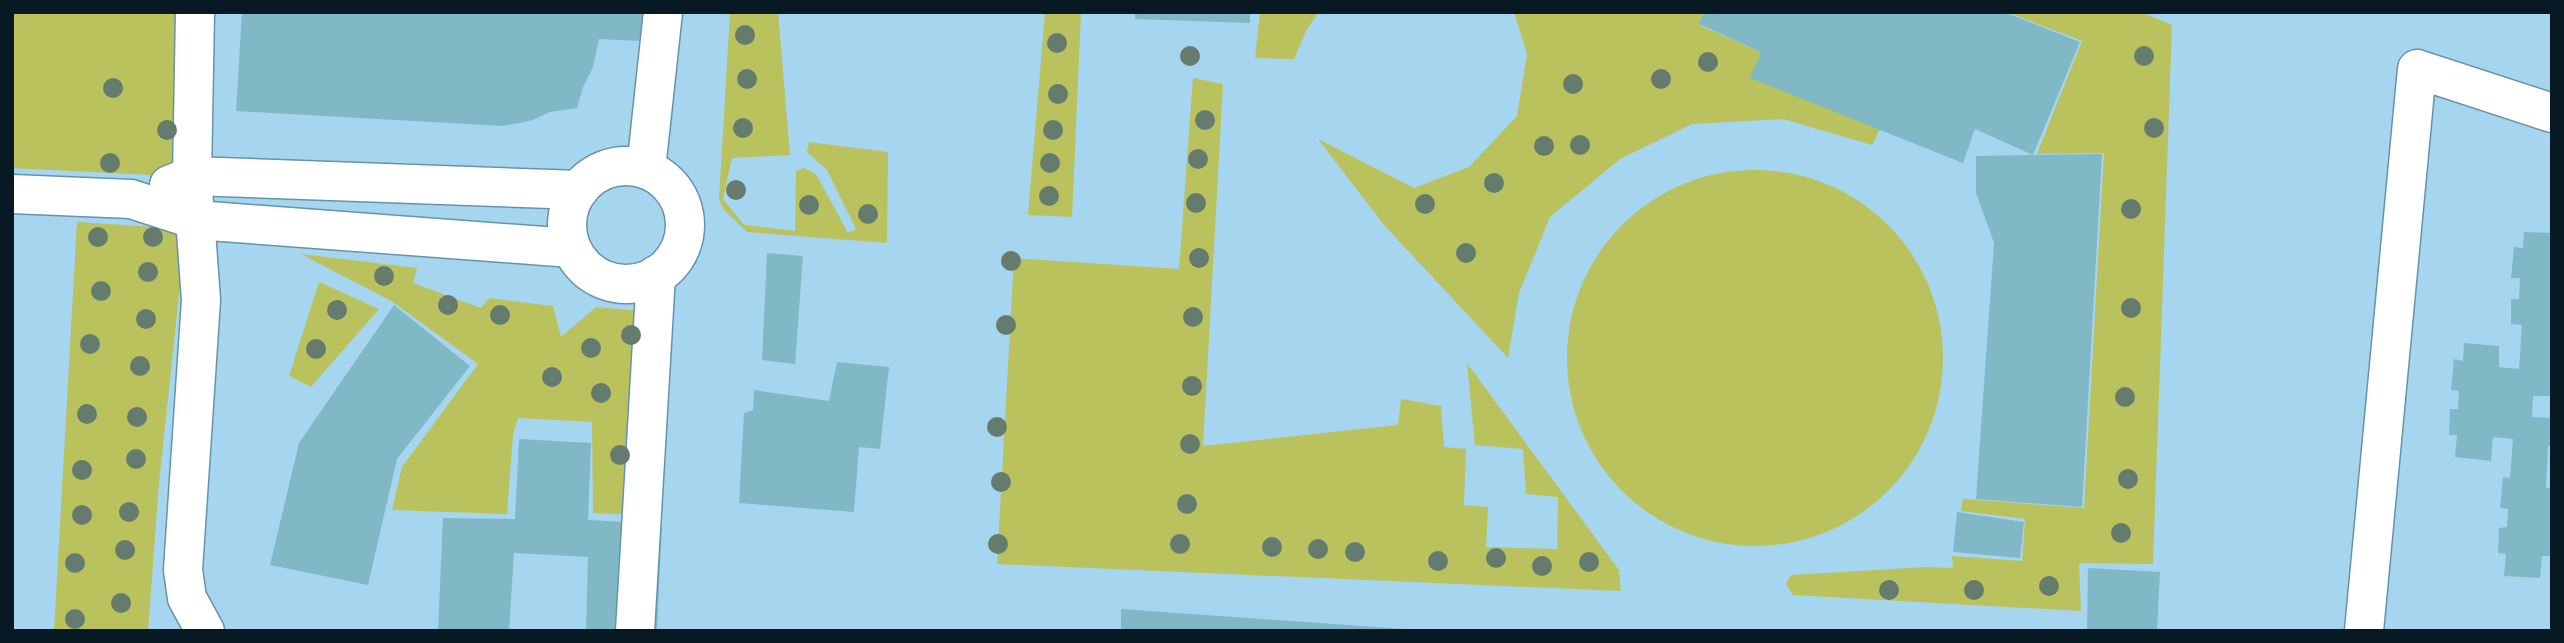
<svg xmlns="http://www.w3.org/2000/svg" width="2564" height="643" font-family="'Fira Sans',sans-serif">
<style>
.green{fill:#b9c25d}
.building{fill:#80b9c5}
.lines{fill:none;stroke-linecap:round;stroke-linejoin:round}
.minor-casing{stroke:#6693ac;stroke-width:41}
.minor{stroke:#fff;stroke-width:38}
.tree{fill:#657b6e}
</style>
<rect width="100%" height="100%" fill="#a6d5f0"/>
<!-- green -->
<g class="green">
<path d="M12,12H187L171,176L12,168Z"/>
<path d="M730,12H778L790,155L732,158L723,199L744,225L795,231L796,171L804,168L816,174L848,233L856,229L827,170L807,152L809,142L888,152L887,243L747,232L724,210L719,199Z"/>
<path d="M1045,12H1081L1072,217L1028,215Z"/>
<path d="M1260,12H1319L1307,29L1294,59L1255,58Z"/>
<path d="M1514,12H1704L1699,25L1761,52L1751,78L1880,129L1872,145L1783,119L1692,124L1620,159L1550,217L1519,293L1508,358L1384,225L1318,139L1414,188L1469,167L1517,116L1527,54Z"/>
<path d="M2007,12H2141L2172,25L2153,564L2079,563L2081,611L1793,595L1786,584L1791,575L1926,567L1953,568L1952,556L2022,561L2025,519L1961,511L1963,499L2084,508L2104,153L2037,154L2082,41Z"/>
<path d="M1193,78L1223,84L1203,446L1398,425L1401,399L1441,406L1444,447L1466,449L1464,505L1488,507L1486,547L1557,549L1558,497L1526,494L1523,449L1475,445L1467,363L1619,570L1621,591L997,564L1014,258L1179,269Z"/>
<circle cx="1755" cy="358" r="188"/>
<path d="M77,222L186,229L159,483L148,631H54Z"/>
<path d="M301,254L417,268L413,283L481,308L489,298L553,306L561,337L596,307L663,313L671,326L659,516L593,513L592,422L518,418L513,435L507,514L392,510L402,467L478,364L393,302Z"/>
<path d="M319,282L379,309L311,387L289,376Z"/>
</g>
<!-- building -->
<g class="building">
<path d="M242,12H646L639,41L599,39L593,67L583,87L577,108L550,112L530,121L502,126L236,111Z"/>
<path d="M1135,12H1250V23L1135,19Z"/>
<path d="M1704,12H2004L2080,42L2033,155L1975,129L1963,163L1750,78L1761,52L1699,24Z"/>
<path d="M2102,154L2082,507L1976,499L1994,243L1976,193V156Z"/>
<path d="M2524,232L2552,233V396H2533L2532,417L2552,418V446H2548L2546,488H2552V556H2542L2540,578L2504,576L2506,554L2498,553L2499,528L2507,527L2508,509L2500,508L2503,477L2510,478L2513,439L2493,437L2491,461L2455,457L2457,435H2449L2450,409H2458L2459,391L2451,390L2454,359L2463,361L2464,343L2499,346V367L2519,369L2522,325L2511,324V299H2519L2520,278H2511L2514,247L2523,248Z"/>
<path d="M767,253L803,256L795,364L762,360Z"/>
<path d="M394,305L470,366L397,459L368,585L270,565L299,443Z"/>
<path d="M837,362L889,367L880,449L859,447L854,512L739,503L744,413L753,410L754,390L829,401Z"/>
<path d="M519,439L591,443L588,520L662,524L657,631H586L588,557L514,553L509,631H438L443,518L515,519Z"/>
<path d="M1957,512L2024,522L2020,558L1953,552Z"/>
<path d="M2088,568L2160,572L2157,631H2087Z"/>
<path d="M1121,609L1405,629V631H1121Z"/>
</g>
<g class="lines">
<defs>
<g id="minor">
<path d="M195,12L192,176L201,300L183,570L187,598L205,631"/>
<circle cx="626" cy="225" r="59"/>
<path d="M646,169L663,12"/>
<path d="M169,185L192,176L579,190"/>
<path d="M12,194L131,199L196,220L571,248"/>
<path d="M635,631L656,275"/>
<path d="M2364,631L2417,69L2552,113"/>
</g>
</defs>
<!-- minor casing -->
<use href="#minor" class="minor-casing"/>
<!-- minor -->
<use href="#minor" class="minor"/>
</g>
<!-- trees -->
<g class="tree">
<circle cx="745" cy="35" r="10"/>
<circle cx="1057" cy="43" r="10"/>
<circle cx="1190" cy="56" r="10"/>
<circle cx="2144" cy="56" r="10"/>
<circle cx="1708" cy="62" r="10"/>
<circle cx="747" cy="79" r="10"/>
<circle cx="1661" cy="79" r="10"/>
<circle cx="1573" cy="84" r="10"/>
<circle cx="113" cy="88" r="10"/>
<circle cx="1058" cy="94" r="10"/>
<circle cx="1205" cy="120" r="10"/>
<circle cx="743" cy="128" r="10"/>
<circle cx="2154" cy="128" r="10"/>
<circle cx="167" cy="130" r="10"/>
<circle cx="1053" cy="130" r="10"/>
<circle cx="1580" cy="145" r="10"/>
<circle cx="1544" cy="146" r="10"/>
<circle cx="1198" cy="159" r="10"/>
<circle cx="110" cy="163" r="10"/>
<circle cx="1050" cy="163" r="10"/>
<circle cx="1494" cy="183" r="10"/>
<circle cx="736" cy="190" r="10"/>
<circle cx="1049" cy="196" r="10"/>
<circle cx="1196" cy="203" r="10"/>
<circle cx="1425" cy="204" r="10"/>
<circle cx="809" cy="205" r="10"/>
<circle cx="2131" cy="209" r="10"/>
<circle cx="868" cy="214" r="10"/>
<circle cx="98" cy="237" r="10"/>
<circle cx="153" cy="237" r="10"/>
<circle cx="1466" cy="253" r="10"/>
<circle cx="1199" cy="258" r="10"/>
<circle cx="1011" cy="261" r="10"/>
<circle cx="148" cy="272" r="10"/>
<circle cx="384" cy="276" r="10"/>
<circle cx="101" cy="291" r="10"/>
<circle cx="448" cy="305" r="10"/>
<circle cx="2131" cy="308" r="10"/>
<circle cx="337" cy="310" r="10"/>
<circle cx="500" cy="315" r="10"/>
<circle cx="1193" cy="317" r="10"/>
<circle cx="146" cy="319" r="10"/>
<circle cx="1006" cy="325" r="10"/>
<circle cx="631" cy="335" r="10"/>
<circle cx="90" cy="344" r="10"/>
<circle cx="591" cy="348" r="10"/>
<circle cx="316" cy="349" r="10"/>
<circle cx="140" cy="366" r="10"/>
<circle cx="552" cy="377" r="10"/>
<circle cx="1192" cy="386" r="10"/>
<circle cx="601" cy="393" r="10"/>
<circle cx="2125" cy="397" r="10"/>
<circle cx="87" cy="414" r="10"/>
<circle cx="137" cy="417" r="10"/>
<circle cx="997" cy="427" r="10"/>
<circle cx="1190" cy="444" r="10"/>
<circle cx="620" cy="455" r="10"/>
<circle cx="136" cy="459" r="10"/>
<circle cx="82" cy="470" r="10"/>
<circle cx="2128" cy="479" r="10"/>
<circle cx="1001" cy="482" r="10"/>
<circle cx="1187" cy="504" r="10"/>
<circle cx="129" cy="512" r="10"/>
<circle cx="82" cy="515" r="10"/>
<circle cx="2121" cy="533" r="10"/>
<circle cx="998" cy="544" r="10"/>
<circle cx="1180" cy="544" r="10"/>
<circle cx="1272" cy="547" r="10"/>
<circle cx="1318" cy="549" r="10"/>
<circle cx="125" cy="550" r="10"/>
<circle cx="1355" cy="552" r="10"/>
<circle cx="1496" cy="558" r="10"/>
<circle cx="1438" cy="561" r="10"/>
<circle cx="1589" cy="562" r="10"/>
<circle cx="75" cy="563" r="10"/>
<circle cx="1542" cy="566" r="10"/>
<circle cx="2049" cy="586" r="10"/>
<circle cx="1889" cy="590" r="10"/>
<circle cx="1974" cy="590" r="10"/>
<circle cx="121" cy="603" r="10"/>
<circle cx="75" cy="619" r="10"/>
</g>
<!-- border -->
<rect width="2564" height="643" fill="none" stroke="#071922" stroke-width="28"/>
</svg>
